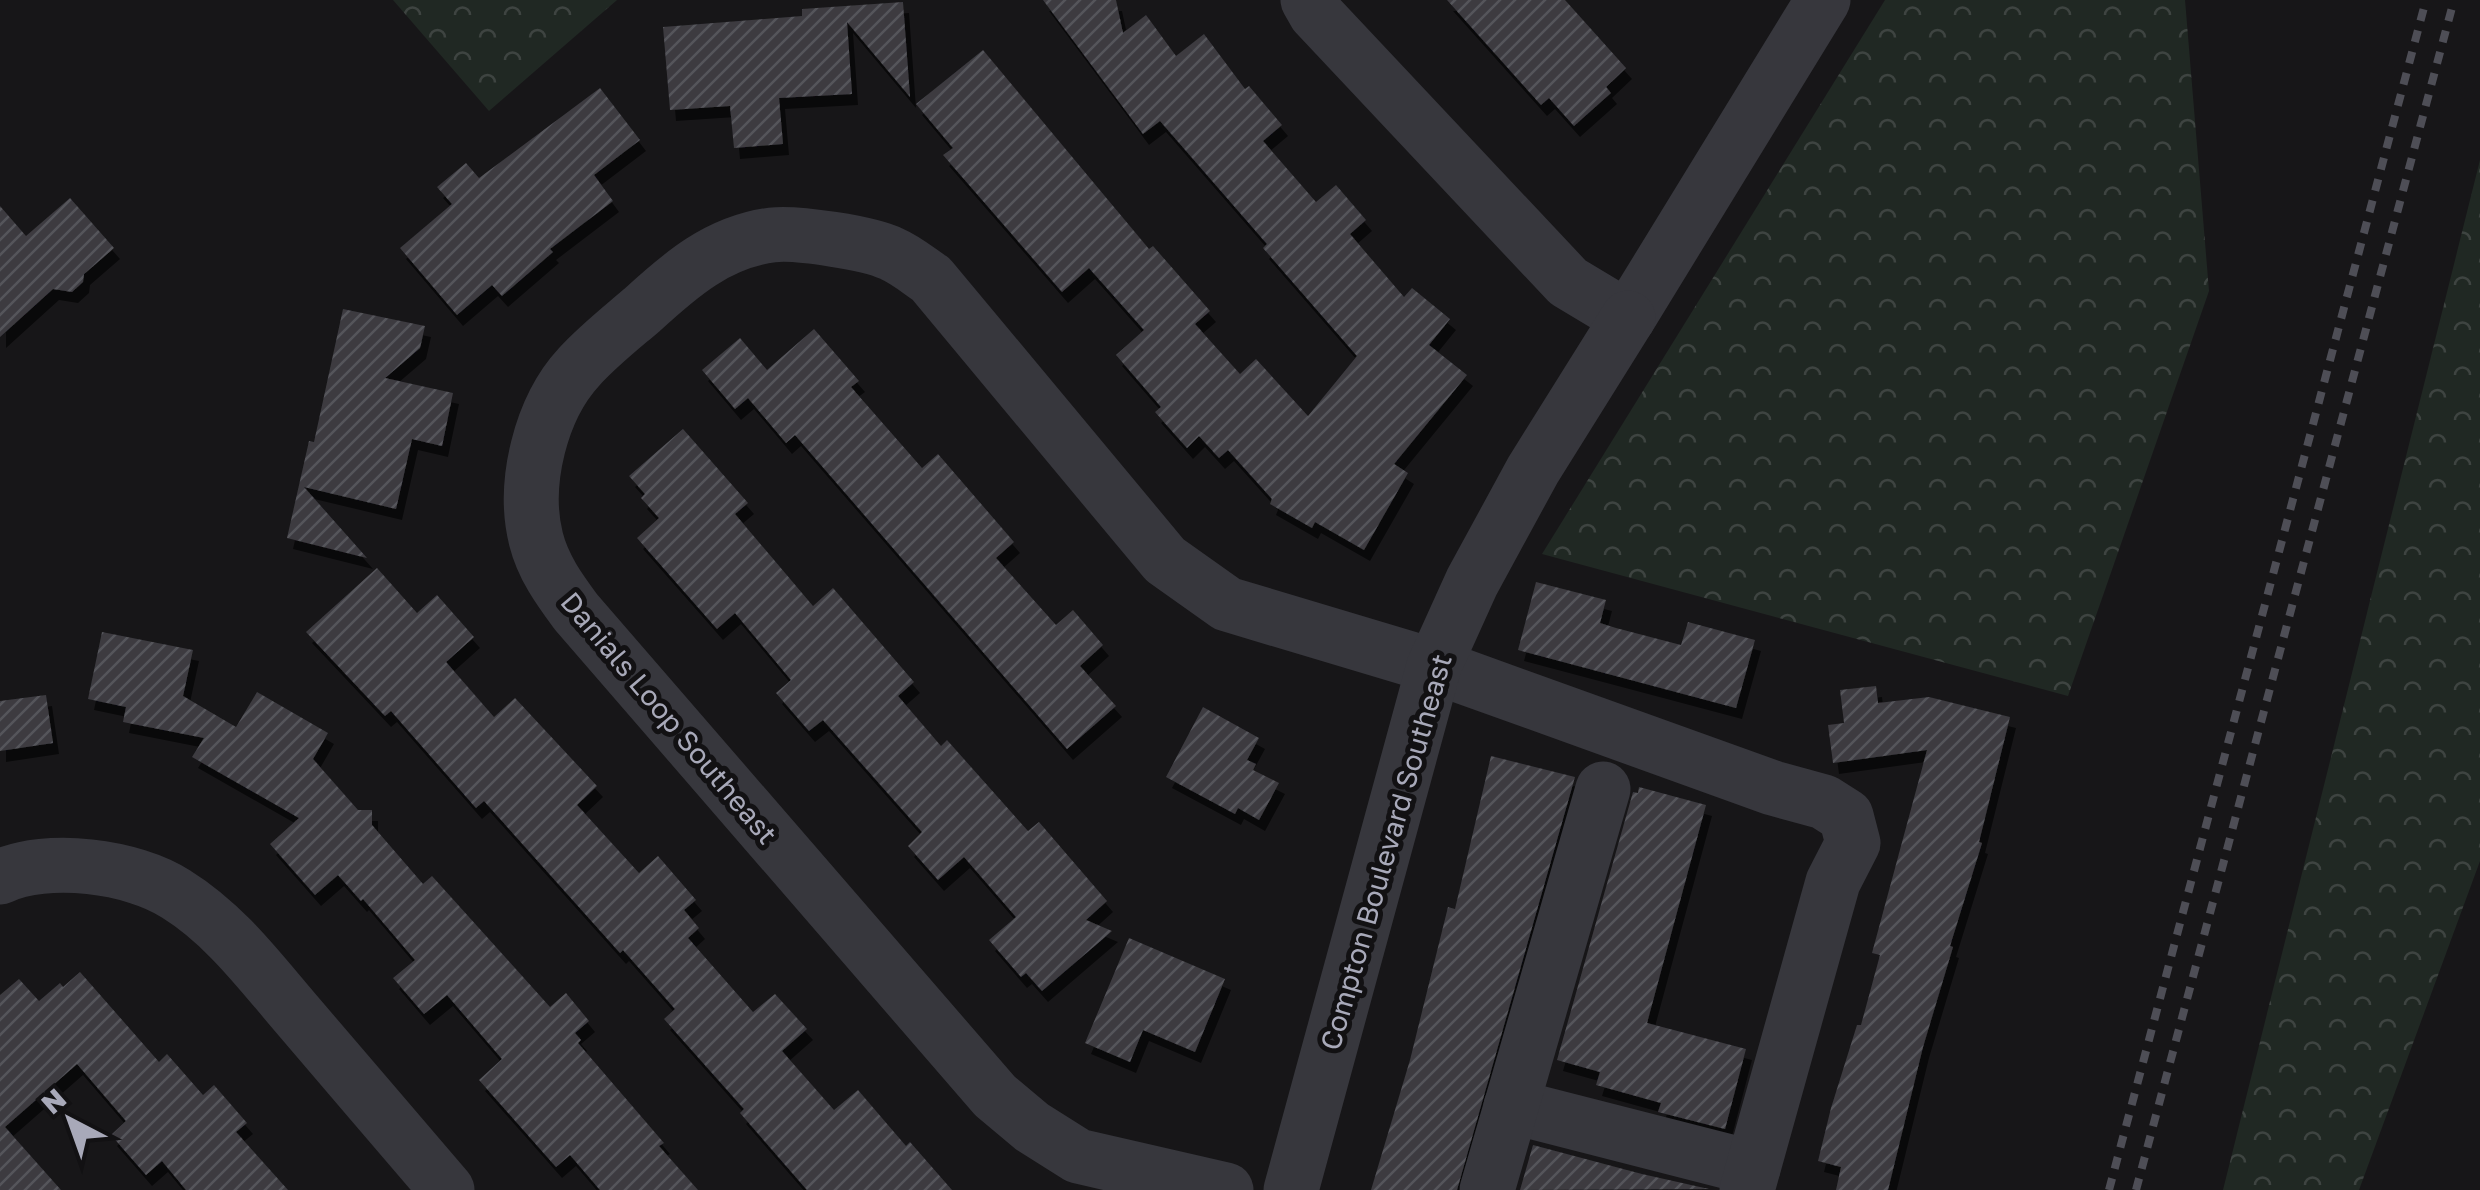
<svg xmlns="http://www.w3.org/2000/svg" width="2480" height="1190" font-family="'Golos Text',sans-serif">
<style>
.forest{fill:url(#forest-crowns)}
.building{fill:url(#building-hatch);filter:url(#shadow)}
.lines{fill:none;stroke-linecap:round;stroke-linejoin:round}
.minor{stroke:#37373d;stroke-width:55}
.rail{stroke:#4e4e56;stroke-width:8;stroke-dasharray:12 10;stroke-linecap:butt}
.labels{text-anchor:middle;stroke-width:10;stroke-linejoin:round;paint-order:stroke}
.street-label{font-size:28px;fill:#a8a9b9;stroke:#121113}
</style>
<defs>
<pattern id="forest-crowns" width="20" height="18" patternUnits="userSpaceOnUse" patternTransform="scale(2.5)"><rect width="20" height="18" fill="#202823"/><path d="M2 6a3 3 0 1 1 6 0M12 15a3 3 0 1 1 6 0" fill="none" stroke="#3e4441"/></pattern>
<pattern id="building-hatch" width="6" height="6" patternUnits="userSpaceOnUse" patternTransform="scale(2.5)"><rect width="6" height="6" fill="#3c3b40"/><path d="M-1 1l2-2M0 6l6-6M5 7l2-2" fill="none" stroke="#55545a"/></pattern>
<filter id="shadow"><feDropShadow dx="6" dy="11" stdDeviation="0" flood-color="#0009"/></filter>
</defs>
<rect width="100%" height="100%" fill="#171618"/>
<!-- forest -->
<g class="forest">
<path d="M393,0H617L489,111Z"/>
<path d="M1885,0H2185L2209,291L2068,696L1542,554Z"/>
<path d="M2480,160V861L2359,1190H2223Z"/>
</g>
<!-- building -->
<g class="building">
<path d="M1043,0H1116L1123,33L1146,15L1176,56L1204,34L1245,89L1249,86L1282,125L1263,141L1316,202L1336,185L1366,220L1350,234L1404,297L1412,288L1450,319L1429,345L1467,375L1394,464L1408,473L1364,550L1315,522L1312,528L1270,504L1272,499L1228,450L1219,458L1199,436L1187,448L1155,412L1161,407L1116,355L1144,330L1089,268L1062,292L943,155L953,148L916,104L983,50L1149,249L1153,246L1210,311L1195,324L1240,374L1256,359L1308,416L1357,356L1263,248L1267,244L1160,121L1143,134Z"/>
<path d="M1447,0H1565L1626,68L1606,87L1611,93L1574,126L1549,98L1541,105Z"/>
<path d="M903,2L910,97L847,22L852,94L779,98L783,144L734,148L730,106L670,110L663,27L802,16V9Z"/>
<path d="M600,88L640,140L594,175L613,201L550,249L553,252L502,296L492,285L457,315L400,248L452,204L437,187L466,163L479,178Z"/>
<path d="M70,198L114,248L84,274L83,282L72,292L53,289L0,337V206L26,236Z"/>
<path d="M343,309L425,326L420,348L385,378L453,393L442,446L412,439L396,509L304,487L367,558L287,538L309,441L314,442Z"/>
<path d="M814,329L859,381L851,387L922,468L938,454L1014,542L996,558L1056,625L1073,610L1103,645L1080,666L1116,706L1067,749L795,435L786,443L748,398L735,409L702,370L740,338L767,370Z"/>
<path d="M683,429L748,503L735,514L813,606L833,588L914,682L898,696L941,746L947,740L1028,831L1039,822L1107,901L1086,920L1112,931L1042,991L1026,973L1021,977L989,940L1016,917L964,857L938,880L908,846L922,832L823,720L809,731L776,693L791,680L735,613L717,629L637,538L659,518L641,498L645,494L629,476Z"/>
<path d="M377,568L417,613L437,595L474,637L446,662L494,717L515,698L597,786L577,805L639,873L658,856L696,900L684,910L699,928L688,938L753,1012L775,994L807,1029L782,1051L834,1110L858,1090L906,1146L910,1142L952,1190H807L740,1113L744,1109L664,1019L675,1009L623,950L620,953L484,801L476,808L391,711L385,716L306,632Z"/>
<path d="M1536,582L1606,600L1600,623L1616,628L1681,645L1688,622L1755,640L1736,708L1518,650Z"/>
<path d="M102,632L193,650L183,696L236,727L257,692L328,733L313,759L358,810H372V825L423,884L432,876L550,1007L566,993L589,1021L575,1033L581,1040L578,1043L664,1143L659,1146L698,1190H600L570,1155L556,1167L479,1080L502,1059L447,995L424,1014L393,978L415,960L363,899L361,901L338,875L315,895L270,844L299,818L192,757L204,738L123,722L126,707L88,699Z"/>
<path d="M1876,686L1878,703L1929,697L2010,717L1979,842L1982,843L1950,946L1953,947L1923,1047L1888,1190H1836L1841,1167L1818,1161L1831,1108L1857,1025H1861L1880,955L1872,953L1927,750L1833,763L1828,725L1844,723L1840,690Z"/>
<path d="M46,695L53,743L0,751V701Z"/>
<path d="M1203,707L1259,738L1247,760L1256,764L1253,770L1279,783L1259,820L1238,808L1235,814L1166,777Z"/>
<path d="M1491,756L1575,777L1457,1190H1371L1410,1060L1448,907L1455,909Z"/>
<path d="M1639,787L1706,805L1647,1023L1746,1049L1725,1129L1658,1112L1661,1103L1596,1085L1600,1072L1557,1060L1633,792L1638,793Z"/>
<path d="M1129,938L1225,979L1195,1052L1143,1030L1130,1062L1085,1043Z"/>
<path d="M80,972L159,1062L167,1054L203,1095L214,1085L247,1123L236,1132L288,1190H186L162,1161L146,1175L111,1135L126,1121L77,1064L5,1127L61,1190H0V995L19,979L39,1001L60,983L63,987Z"/>
<path d="M1533,1145L1642,1174L1709,1189L1520,1190Z"/>
</g>
<g class="lines">
<!-- minor -->
<g class="minor">
<path d="M1308,0L1316,14L1568,282L1628,318L1823,0"/>
<path d="M0,877C47,855 133,866 176,894C226,925 261,973 299,1017C348,1075 398,1132 447,1190"/>
<path d="M1511,1106L1753,1168"/>
<path d="M1226,1190L1078,1156L1032,1127L995,1096L576,612C559,589 543,567 536,539C522,483 541,408 579,367C598,346 621,328 642,310C680,275 718,242 772,235C796,232 870,243 892,254C906,260 919,271 931,279L1165,560L1227,604L1434,666L1773,788L1824,802L1846,816L1853,843L1833,882L1747,1190"/>
<path d="M1291,1190L1434,666L1472,582L1533,470L1628,318"/>
<path d="M1487,1190L1603,789"/>
</g>
<!-- rail -->
<g class="rail">
<path d="M2109,1190L2426,0"/>
<path d="M2136,1190L2454,0"/>
</g>
</g>
<g class="labels">
<!-- street labels -->
<g class="street-label">
<text transform="translate(669 718) rotate(50)" y="10">Danials Loop Southeast</text>
<text transform="translate(1386 852) rotate(-74)" y="10">Compton Boulevard Southeast</text>
</g>
</g>
<!-- north arrow -->
<g transform="translate(70 1120) rotate(319)" stroke="#121113" stroke-width="8" paint-order="stroke">
<path d="M0-8L18 38L0 25L-18 38Z" fill="#a8a9b9"/>
<text y="-15" font-size="28" font-weight="bold" text-anchor="middle" fill="#a8a9b9">N</text>
</g>
</svg>
